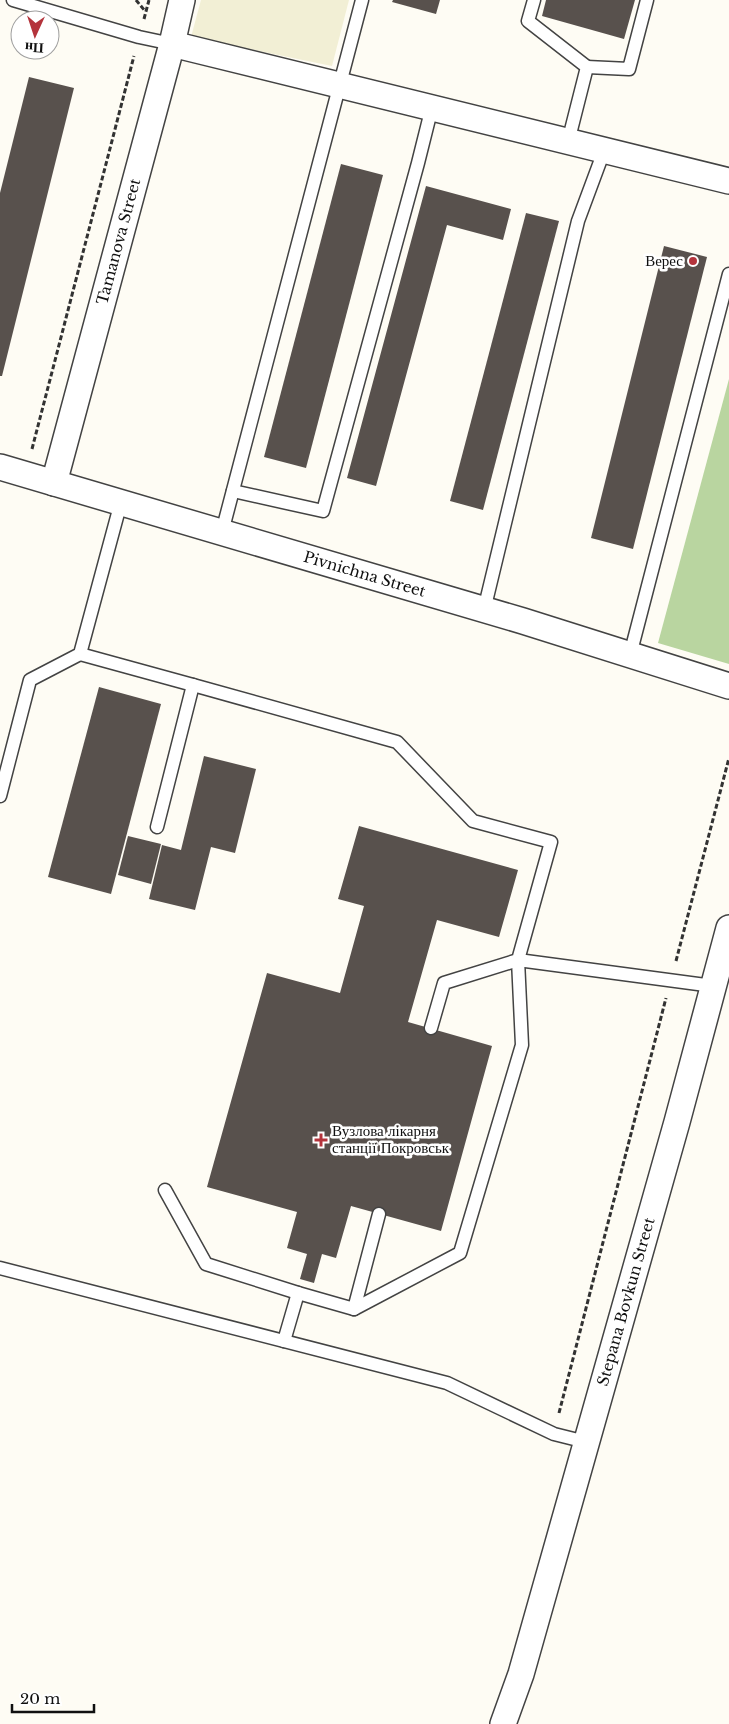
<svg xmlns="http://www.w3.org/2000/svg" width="729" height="1724" font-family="'Libre Baskerville',serif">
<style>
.farmland{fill:#f2efd5}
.forest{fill:#b9d5a0}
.building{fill:#58514d}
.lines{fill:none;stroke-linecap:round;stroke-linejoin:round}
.service-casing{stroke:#434343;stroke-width:15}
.minor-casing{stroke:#434343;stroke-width:28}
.path{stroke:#323232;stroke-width:3;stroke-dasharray:5 2.5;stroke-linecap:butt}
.service{stroke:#fff;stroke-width:12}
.minor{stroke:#fff;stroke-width:25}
.poi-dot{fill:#b4343c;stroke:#fff;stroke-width:2}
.labels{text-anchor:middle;stroke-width:5;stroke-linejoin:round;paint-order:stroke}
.street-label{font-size:15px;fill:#101010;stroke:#fff}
.poi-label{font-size:15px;fill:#101010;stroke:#fff;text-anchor:end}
</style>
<rect width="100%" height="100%" fill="#fefcf4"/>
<!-- farmland -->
<path class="farmland" d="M201,0H349L332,66L191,37Z"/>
<!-- forest -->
<path class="forest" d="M729,379V664L658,643Z"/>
<!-- building -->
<g class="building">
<path d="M393,0H440L436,14L392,2Z"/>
<path d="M546,0H635L624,39L542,16Z"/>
<path d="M29,77L74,88L2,376H0V193Z"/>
<path d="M341,164L383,175L306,468L264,457Z"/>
<path d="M426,186L511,209L503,240L447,225L376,486L347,478Z"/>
<path d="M526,213L559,221L483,510L450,501Z"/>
<path d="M664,246L707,257L633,549L591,538Z"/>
<path d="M99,687L161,704L111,894L48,877Z"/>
<path d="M204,756L256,769L235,853L211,847L195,910L149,899L162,845L181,850Z"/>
<path d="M359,826L518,870L499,937L437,920L408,1022L492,1046L441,1231L351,1206L336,1258L322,1254L314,1283L300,1279L307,1254L287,1248L297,1212L207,1187L267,973L340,993L364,906L338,899Z"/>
<path d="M128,836L161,844L151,884L118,875Z"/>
</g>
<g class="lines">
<defs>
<g id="service">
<path d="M13,0L139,37L172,44"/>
<path d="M534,0L528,21L587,67L568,142"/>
<path d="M587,67L629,69L647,0"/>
<path d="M233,491L323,511L418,163L432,107"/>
<path d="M222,532L362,0"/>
<path d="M484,610L578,221L604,151"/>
<path d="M80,654L193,685L157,827"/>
<path d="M630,655L729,274"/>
<path d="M193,685L397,742L473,821L551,842L518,960L444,983L431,1028"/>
<path d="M0,796L30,680L80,654L121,502"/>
<path d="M165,1190L206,1264L298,1293"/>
<path d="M0,1268L447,1383L554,1434L586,1442"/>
<path d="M354,1309L460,1253L522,1045L518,960L713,986"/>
<path d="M284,1341L298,1293L354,1309L379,1214"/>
</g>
<g id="minor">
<path d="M172,44L729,181"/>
<path id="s1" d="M0,467L523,621L729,686"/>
<path id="s2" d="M54,483L172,44L182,0"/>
<path id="s3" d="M503,1724L521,1674L677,1122L729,928"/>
</g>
</defs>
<!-- service casing -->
<use href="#service" class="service-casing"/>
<!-- minor casing -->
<use href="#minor" class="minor-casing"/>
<!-- path -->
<g class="path">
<path d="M136,0L145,11"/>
<path d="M144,19L149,0"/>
<path d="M32,449L134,56"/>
<path d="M676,961L729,758"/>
<path d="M559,1413L666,998"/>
</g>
<!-- service -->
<use href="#service" class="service"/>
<!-- minor -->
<use href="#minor" class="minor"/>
</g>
<!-- markers -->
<g class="poi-dot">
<circle cx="693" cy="261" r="5"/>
<path d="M318.5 1132.5h5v5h5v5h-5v5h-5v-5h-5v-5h5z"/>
</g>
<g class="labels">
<!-- street labels -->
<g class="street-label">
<text dy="5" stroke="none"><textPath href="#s2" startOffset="250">Tamanova Street</textPath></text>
<text dy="5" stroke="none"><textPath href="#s1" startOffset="380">Pivnichna Street</textPath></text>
<text dy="5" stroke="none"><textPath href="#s3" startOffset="440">Stepana Bovkun Street</textPath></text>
</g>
<!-- poi labels -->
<g class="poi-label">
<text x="683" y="266">Верес</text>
<text x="332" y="1136" text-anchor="start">Вузлова лікарня<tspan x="332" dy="17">станції Покровськ</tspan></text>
</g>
</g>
<!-- north arrow -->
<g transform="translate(35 35) rotate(183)"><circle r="24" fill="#ffffff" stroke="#9f9f9f"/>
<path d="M0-4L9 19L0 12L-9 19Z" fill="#b4343c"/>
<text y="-8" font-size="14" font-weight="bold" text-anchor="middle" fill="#101010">Пн</text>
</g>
<!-- scale -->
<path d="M12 1704v8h82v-8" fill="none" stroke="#101010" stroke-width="2.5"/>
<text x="20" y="1704" font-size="15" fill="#101010" stroke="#ffffff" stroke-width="4" paint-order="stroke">20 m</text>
</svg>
